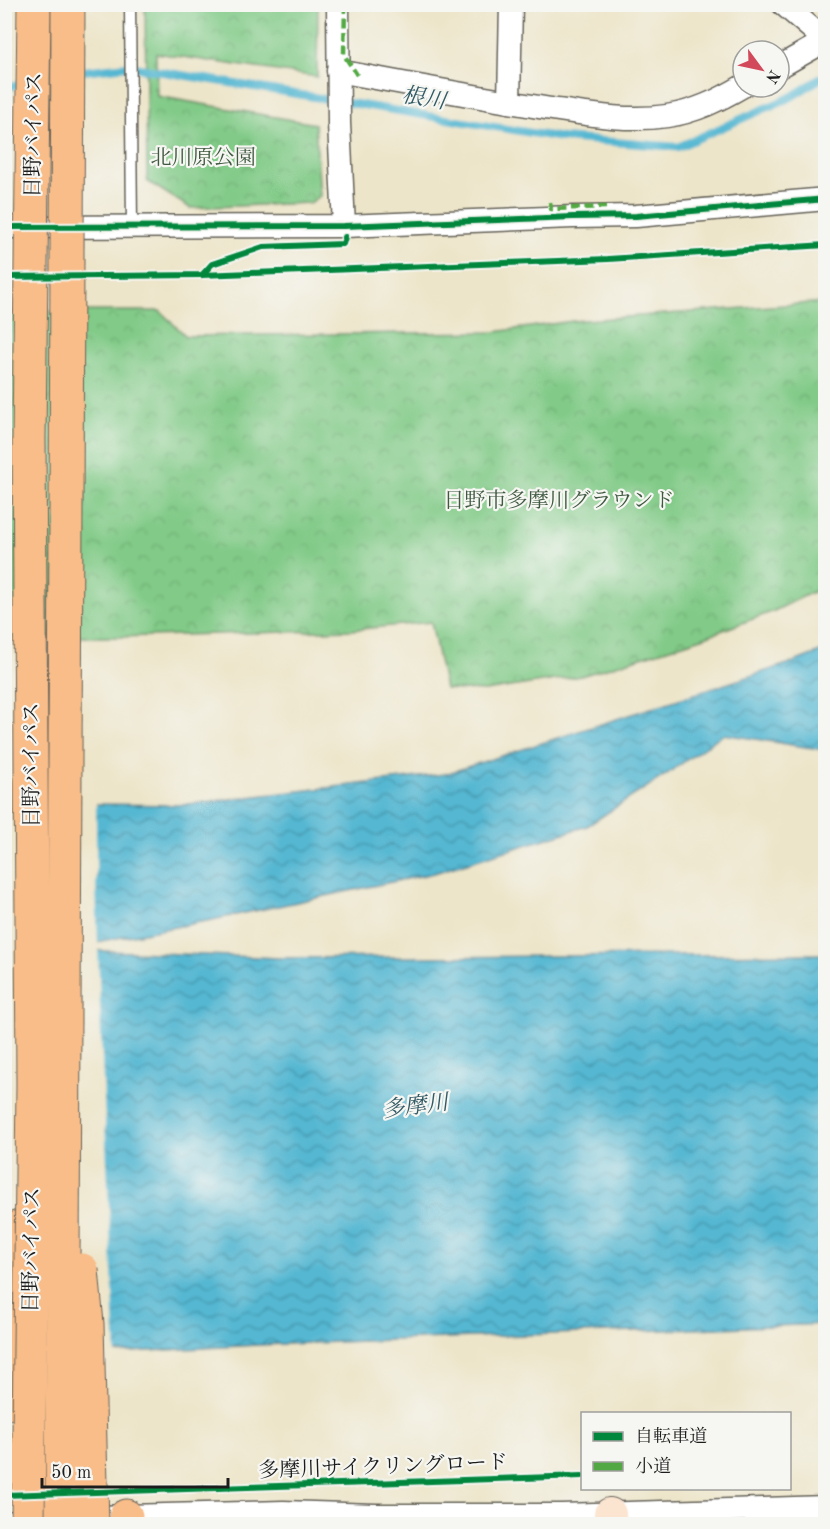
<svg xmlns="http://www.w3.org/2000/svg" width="830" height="1529" font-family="'Old Standard TT','Noto Serif JP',serif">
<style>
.park{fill:url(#park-crowns);stroke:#4e7352;stroke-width:1.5}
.water{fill:url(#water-waves);stroke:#386a77;stroke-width:1.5}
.pier{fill:#ede5c9}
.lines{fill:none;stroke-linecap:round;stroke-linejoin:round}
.stream{stroke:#54b7d2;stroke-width:8}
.lane-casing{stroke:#656259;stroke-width:13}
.street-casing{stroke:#656259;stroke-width:25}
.secondary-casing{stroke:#656259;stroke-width:34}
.highway-casing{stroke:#656259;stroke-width:35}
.lane{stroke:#fff;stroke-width:10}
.street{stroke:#fff;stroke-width:22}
.secondary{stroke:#fce5d0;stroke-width:32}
.highway{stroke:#f8bd89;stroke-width:33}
.highway-bridge-casing{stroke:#656259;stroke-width:35;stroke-linecap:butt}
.highway-bridge{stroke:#f8bd89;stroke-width:33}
.quiet{stroke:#52a943;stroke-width:4.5;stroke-dasharray:9 4.5;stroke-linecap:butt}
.cycleway-casing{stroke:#f6f6f2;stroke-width:10}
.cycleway{stroke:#00873e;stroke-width:6}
.labels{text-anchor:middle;stroke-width:4.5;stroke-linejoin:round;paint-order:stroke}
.street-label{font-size:21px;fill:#1c1c1c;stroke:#f6f6f2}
.park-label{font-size:21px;fill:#3f5941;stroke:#f6f6f2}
.water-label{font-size:22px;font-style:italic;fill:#325a65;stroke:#f6f6f2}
</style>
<defs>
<pattern id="park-crowns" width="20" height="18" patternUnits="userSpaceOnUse" patternTransform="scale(1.5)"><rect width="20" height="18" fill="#81ca87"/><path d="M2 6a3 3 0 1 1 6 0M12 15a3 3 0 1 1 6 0" fill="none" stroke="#6fad74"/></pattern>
<pattern id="water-waves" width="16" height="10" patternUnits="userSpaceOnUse" patternTransform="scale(1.5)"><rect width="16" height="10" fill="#54b7d2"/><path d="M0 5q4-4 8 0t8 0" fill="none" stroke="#4594aa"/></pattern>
</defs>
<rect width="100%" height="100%" fill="#f6f6f2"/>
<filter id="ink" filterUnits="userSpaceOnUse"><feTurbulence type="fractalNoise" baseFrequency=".0167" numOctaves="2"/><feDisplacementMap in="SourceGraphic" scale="12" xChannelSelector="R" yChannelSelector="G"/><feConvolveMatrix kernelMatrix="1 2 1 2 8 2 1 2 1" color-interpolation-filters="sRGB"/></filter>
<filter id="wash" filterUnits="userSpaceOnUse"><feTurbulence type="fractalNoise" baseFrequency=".008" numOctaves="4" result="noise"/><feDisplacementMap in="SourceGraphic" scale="24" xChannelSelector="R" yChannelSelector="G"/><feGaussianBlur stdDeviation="1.35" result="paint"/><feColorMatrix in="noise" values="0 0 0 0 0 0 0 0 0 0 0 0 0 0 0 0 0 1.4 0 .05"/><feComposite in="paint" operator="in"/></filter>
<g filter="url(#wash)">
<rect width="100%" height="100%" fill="#ede5c9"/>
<!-- park -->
<g class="park">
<path d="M145,5H318L317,77L156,53L157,96L315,124L320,196L310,203L190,208L147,181Z"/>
<path d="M825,302V586L774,611L702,638L581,676L485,691L445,689L431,622L351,630L117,637H5V311H160L186,336L494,332L573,321Z"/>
</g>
<!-- water -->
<path class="water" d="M825,650V750L723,734L667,774L587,826L434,873L212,920L59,949L279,958L825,954V1324L258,1345L5,1359V803L180,805L445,774L794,662Z"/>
<!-- pier -->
<path class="pier" d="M5,800L96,801V884L98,945L82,948H98L101,1036L116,1356L5,1362Z"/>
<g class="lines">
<!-- stream -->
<g class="stream">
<path d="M74,72L127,66L562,138L678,147L791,97L826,75"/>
<path d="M4,88L24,83"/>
</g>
</g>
</g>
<g filter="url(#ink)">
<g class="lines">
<defs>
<path id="lane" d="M130,4L132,227"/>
<g id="street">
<path d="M338,4L339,123L344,226"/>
<path d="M783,4L826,41"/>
<path d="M779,67L825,41"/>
<path d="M338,71C407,84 476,97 545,108C586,114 626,122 667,116C695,112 719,100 743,86"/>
<path d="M509,102L511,4"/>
<path d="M4,227L344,226L573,217L636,216L826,199"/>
<path d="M78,1518L126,1516L283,1512L375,1515H561L826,1507"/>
<path d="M4,1523L42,1520"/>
</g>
<path id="secondary" d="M610,1514L611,1524"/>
<g id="highway">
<path d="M4,1404L9,1328L19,1227"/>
<path d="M126,1524V1516"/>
</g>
</defs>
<!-- lane casing -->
<use href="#lane" class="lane-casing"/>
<!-- street casing -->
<use href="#street" class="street-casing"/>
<!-- secondary casing -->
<use href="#secondary" class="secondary-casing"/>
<!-- highway casing -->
<use href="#highway" class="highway-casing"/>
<!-- lane -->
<use href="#lane" class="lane"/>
<!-- street -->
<use href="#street" class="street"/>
<!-- secondary -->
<use href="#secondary" class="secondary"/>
<!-- highway -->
<use href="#highway" class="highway"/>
<defs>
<g id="highway-bridge">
<path d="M82,1270L87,1324L92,1524"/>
<path d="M28,1524L33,1084L29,438L34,4"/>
<path d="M62,1524C65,1018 64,511 68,4"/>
</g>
</defs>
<!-- highway-bridge casing -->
<use href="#highway-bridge" class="highway-bridge-casing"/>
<!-- highway-bridge -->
<use href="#highway-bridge" class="highway-bridge"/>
<!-- quiet -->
<g class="quiet">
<path d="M345,4L344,55L357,75"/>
<path d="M550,202L551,209L606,207"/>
</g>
<defs>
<g id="cycleway">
<path d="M4,227L344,226L573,217L636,216L826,199"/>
<path d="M202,275L212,264L263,247L343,244L345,237"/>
<path d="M4,277L202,275L608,259L826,245"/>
<path d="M4,1495L582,1476"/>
</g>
</defs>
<!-- cycleway casing -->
<use href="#cycleway" class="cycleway-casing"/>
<!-- cycleway -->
<use href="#cycleway" class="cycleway"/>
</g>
</g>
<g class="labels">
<!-- street labels -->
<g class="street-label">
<text transform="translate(33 135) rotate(-89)" y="7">日野バイパス</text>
<text transform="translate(31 765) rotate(-90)" y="7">日野バイパス</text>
<text transform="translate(31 1250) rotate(-89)" y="7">日野バイパス</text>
<text transform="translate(383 1466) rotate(-2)" y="7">多摩川サイクリングロード</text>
</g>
<!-- park labels -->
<g class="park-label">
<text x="203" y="164">北川原公園</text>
<text x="559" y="507">日野市多摩川グラウンド</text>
</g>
<!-- water labels -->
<g class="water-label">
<text transform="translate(424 97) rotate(9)" y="8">根川</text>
<text transform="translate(415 1105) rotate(-7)" y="8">多摩川</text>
</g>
</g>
<!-- margin -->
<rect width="830" height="1529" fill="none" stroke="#f6f6f2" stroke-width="24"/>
<!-- legend -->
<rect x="581" y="1412" width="210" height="78" fill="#f6f6f2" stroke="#9f9f9c" stroke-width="1.5"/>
<rect x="593" y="1432" width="30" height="9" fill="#00873e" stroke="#9f9f9c" stroke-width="1.5"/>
<text x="635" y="1442" font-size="18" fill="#1c1c1c">自転車道</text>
<rect x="593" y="1462" width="30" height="9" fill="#52a943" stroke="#9f9f9c" stroke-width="1.5"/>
<text x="635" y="1472" font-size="18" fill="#1c1c1c">小道</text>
<!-- north arrow -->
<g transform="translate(761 69) rotate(123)"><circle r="28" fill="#f6f6f2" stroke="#9f9f9c" stroke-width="1.5"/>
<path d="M0-4.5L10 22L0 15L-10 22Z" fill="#d1495b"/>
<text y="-9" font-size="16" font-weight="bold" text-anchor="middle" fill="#1c1c1c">N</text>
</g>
<!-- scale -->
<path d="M42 1478v9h186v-9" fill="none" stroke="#1c1c1c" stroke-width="3"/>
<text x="51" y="1478" font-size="18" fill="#1c1c1c" stroke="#f6f6f2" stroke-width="4.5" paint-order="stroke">50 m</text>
</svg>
